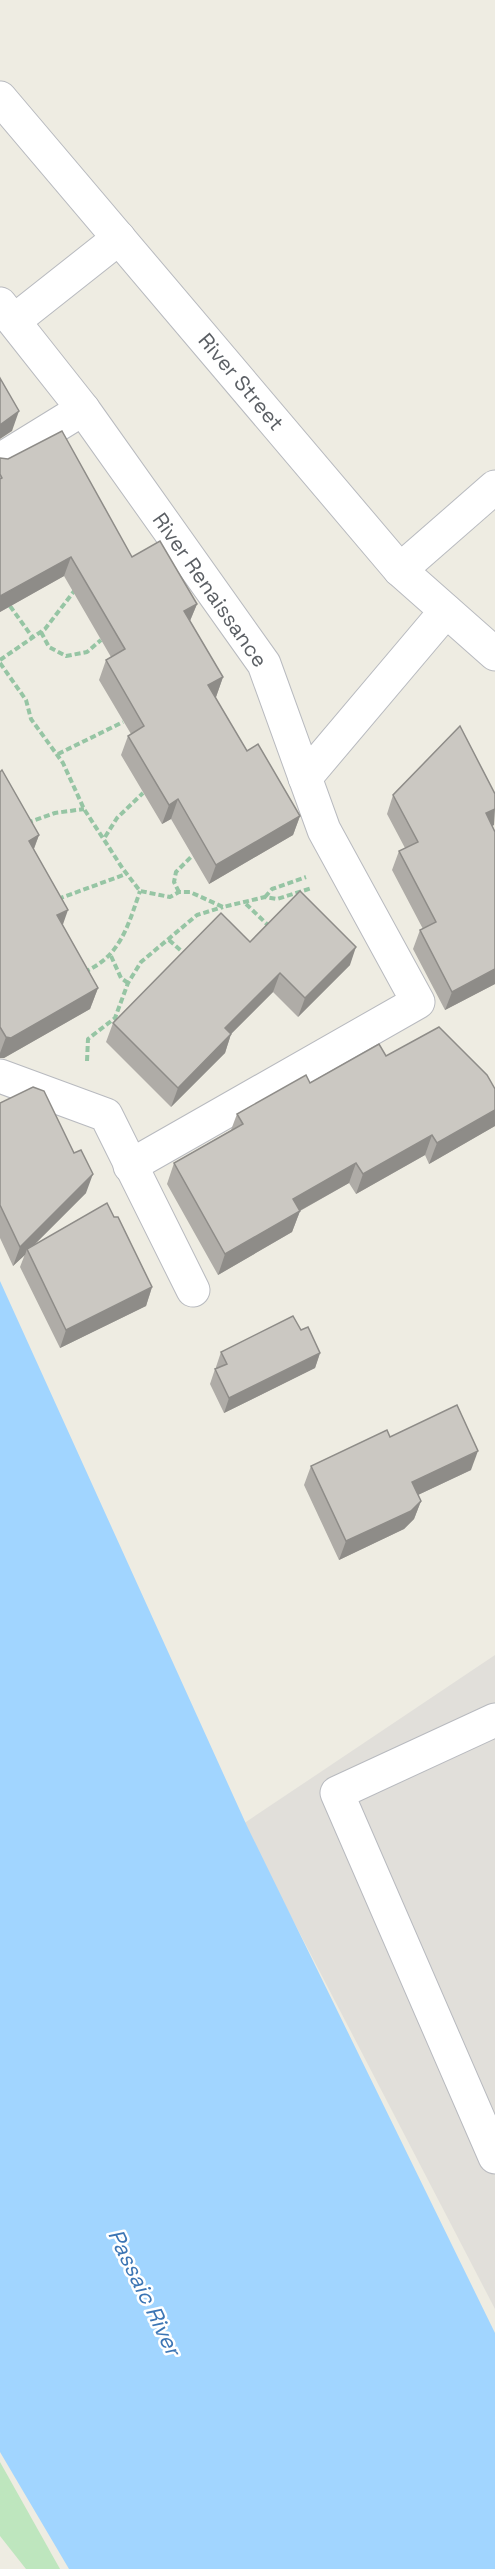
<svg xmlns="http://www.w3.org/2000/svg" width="495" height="2569" font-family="'Space Grotesk',sans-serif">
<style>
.industrial{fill:#e1dfda}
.green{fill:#bee6be}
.water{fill:#a1d5ff}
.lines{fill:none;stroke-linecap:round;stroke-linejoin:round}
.minor-casing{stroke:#b8babf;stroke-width:35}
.path{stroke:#96c5a4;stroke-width:4;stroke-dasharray:6 3;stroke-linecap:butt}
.minor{stroke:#fff;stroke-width:33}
.wall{fill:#afaca7}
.shaded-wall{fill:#8e8c88}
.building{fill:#cbc8c2;stroke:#8e8c88;stroke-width:1.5}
.labels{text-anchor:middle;stroke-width:5;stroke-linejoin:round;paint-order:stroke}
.street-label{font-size:21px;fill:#5b5f64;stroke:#fff}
.water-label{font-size:22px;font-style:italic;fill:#3c75b4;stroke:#fff}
</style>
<rect width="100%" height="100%" fill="#eeece2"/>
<!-- industrial -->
<path class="industrial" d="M495,1655V2309L243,1824Z"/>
<!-- green -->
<path class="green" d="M0,2462L60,2569H26L0,2536Z"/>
<!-- water -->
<path class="water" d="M0,1281L247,1826L495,2333V2569H69L0,2452Z"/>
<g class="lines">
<defs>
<g id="minor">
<path d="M0,98L400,570L495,654"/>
<path d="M0,304L83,409L264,664L324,830L418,1002L130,1166"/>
<path d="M14,321L119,238"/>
<path d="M0,460L83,409"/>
<path d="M400,570L495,487"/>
<path d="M305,778L446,611"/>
<path d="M0,1076L106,1115L193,1290"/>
<path d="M495,1720L337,1793L495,2157"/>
</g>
</defs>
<!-- minor casing -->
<use href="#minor" class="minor-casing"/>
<!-- path -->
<g class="path">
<path d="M10,606L33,638"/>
<path d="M41,632L49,647L66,656L87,652L101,640"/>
<path d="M0,660L45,629L75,590"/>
<path d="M0,663L26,700L31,719L63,763L84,809L123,869L140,891L170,897L179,892H190L223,907L265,897L277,899L312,888"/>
<path d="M58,754L123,722"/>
<path d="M27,823L55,813L84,809"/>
<path d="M105,837L117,818L143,793"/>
<path d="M179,892L174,882L176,872L192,856"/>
<path d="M265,897L272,889L306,877"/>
<path d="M58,899L126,874"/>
<path d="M246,904L271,928"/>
<path d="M169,940L186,955"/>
<path d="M111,956L121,978L128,983"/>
<path d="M84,972C120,957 128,926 140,891"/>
<path d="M87,1061L88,1039L115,1018L128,983L141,962L197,915L223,907"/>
</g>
<!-- minor -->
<use href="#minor" class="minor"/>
</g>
<!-- wall -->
<g class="wall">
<path d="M0,458L132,557L197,604L190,621L223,677L216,697H215L247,751L300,816L293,835L209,884L171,819L162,824L121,755L128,736L131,734L99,680L106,660L111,657L64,576L0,612Z"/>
<path d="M0,772L39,835L34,849L62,925L98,988L90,1009L4,1058H0Z"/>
<path d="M393,795L494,825L492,826L495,984L445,1010L413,949L420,930L423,929L392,870L399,851L405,848L387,814Z"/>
<path d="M250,942L350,965L298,1017L273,992L231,1034L225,1053L171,1107L106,1042L113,1023Z"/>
<path d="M386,1056L495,1089V1126L429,1164L425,1155L356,1194L349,1183L300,1211L292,1232L218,1275L167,1184L174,1163L231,1130L237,1114L310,1083Z"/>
<path d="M0,1103L86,1193L35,1244L114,1217L152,1287L146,1306L60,1348L20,1267L25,1254L13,1266L0,1238Z"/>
<path d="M301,1330L320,1353L315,1368L224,1413L210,1384L215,1369H216V1367L221,1352Z"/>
<path d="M390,1437L471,1470L418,1495L421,1501L414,1519L404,1529L339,1560L304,1485L311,1466Z"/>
</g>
<!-- shaded-wall -->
<g class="shaded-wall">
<path d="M19,411L12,431L0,439V425Z"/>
<path d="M71,557L64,576L0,612V596Z"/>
<path d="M197,604L189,623L184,611Z"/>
<path d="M223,677L216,697L201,705L208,685Z"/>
<path d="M178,799L171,819L162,824L169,805Z"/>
<path d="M495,809L494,825L479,832L486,813Z"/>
<path d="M300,816L293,835L209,884L216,865Z"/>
<path d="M39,835L31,856L29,841Z"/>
<path d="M68,910L61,930L57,915Z"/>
<path d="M356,947L350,965L298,1017L305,998Z"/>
<path d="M495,969V984L445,1010L452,992Z"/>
<path d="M280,973L273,992L218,1047L225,1028Z"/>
<path d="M98,988L90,1009L4,1058H0V1053L6,1037Z"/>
<path d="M231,1034L225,1053L171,1107L178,1088Z"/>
<path d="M495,1110V1126L429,1164L437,1143Z"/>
<path d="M432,1135L425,1155L356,1194L363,1174Z"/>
<path d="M356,1163L349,1183L285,1219L293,1199Z"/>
<path d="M93,1174L86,1193L28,1251L27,1249L25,1255L13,1266L20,1247Z"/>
<path d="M300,1211L292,1232L218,1275L225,1254Z"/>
<path d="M152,1287L146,1306L60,1348L66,1330Z"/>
<path d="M320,1353L315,1368L224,1413L229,1398Z"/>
<path d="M478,1451L471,1470L405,1501L412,1482Z"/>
<path d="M421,1501L414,1519L404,1529L339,1560L346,1541Z"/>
</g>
<!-- building -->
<g class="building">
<path d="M0,378L19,411L0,425Z"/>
<path d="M62,431L132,557L160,541L197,604L184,611L223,677L208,685L247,751L258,744L300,816L216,865L178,799L169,805L128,736L144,726L106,660L125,649L71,557L0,596V479L2,478L0,474V458L8,459Z"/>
<path d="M460,726L495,794V809L486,813L495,832V969L452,992L420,930L436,922L399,851L418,842L393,795Z"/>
<path d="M2,770L39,835L29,841L68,910L57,915L98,988L11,1038L6,1037L0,1027V772Z"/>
<path d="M300,891L356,947L305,998L280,973L225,1028L231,1034L178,1088L113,1023L221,913L250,942Z"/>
<path d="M439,1027L487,1075L495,1089V1110L437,1143L432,1135L363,1174L356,1163L293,1199L300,1211L225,1254L174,1163L243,1124L237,1114L306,1075L310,1083L379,1044L386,1056Z"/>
<path d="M33,1087L44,1091L74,1153L81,1150L93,1174L20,1247L0,1205V1103Z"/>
<path d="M107,1203L114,1217H118L152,1287L66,1330L27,1249Z"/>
<path d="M293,1316L301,1330L308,1327L320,1353L229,1398L215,1369L227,1364L221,1352Z"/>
<path d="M457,1405L478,1451L412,1482L421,1501L411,1511L346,1541L311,1466L387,1430L390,1437Z"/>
</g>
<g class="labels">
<!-- street labels -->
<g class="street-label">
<text transform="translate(241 382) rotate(50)" y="7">River Street</text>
<text transform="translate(210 590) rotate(55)" y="7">River Renaissance</text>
</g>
<!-- water labels -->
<g class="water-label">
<text transform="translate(145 2292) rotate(64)" y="8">Passaic River</text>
</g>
</g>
</svg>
